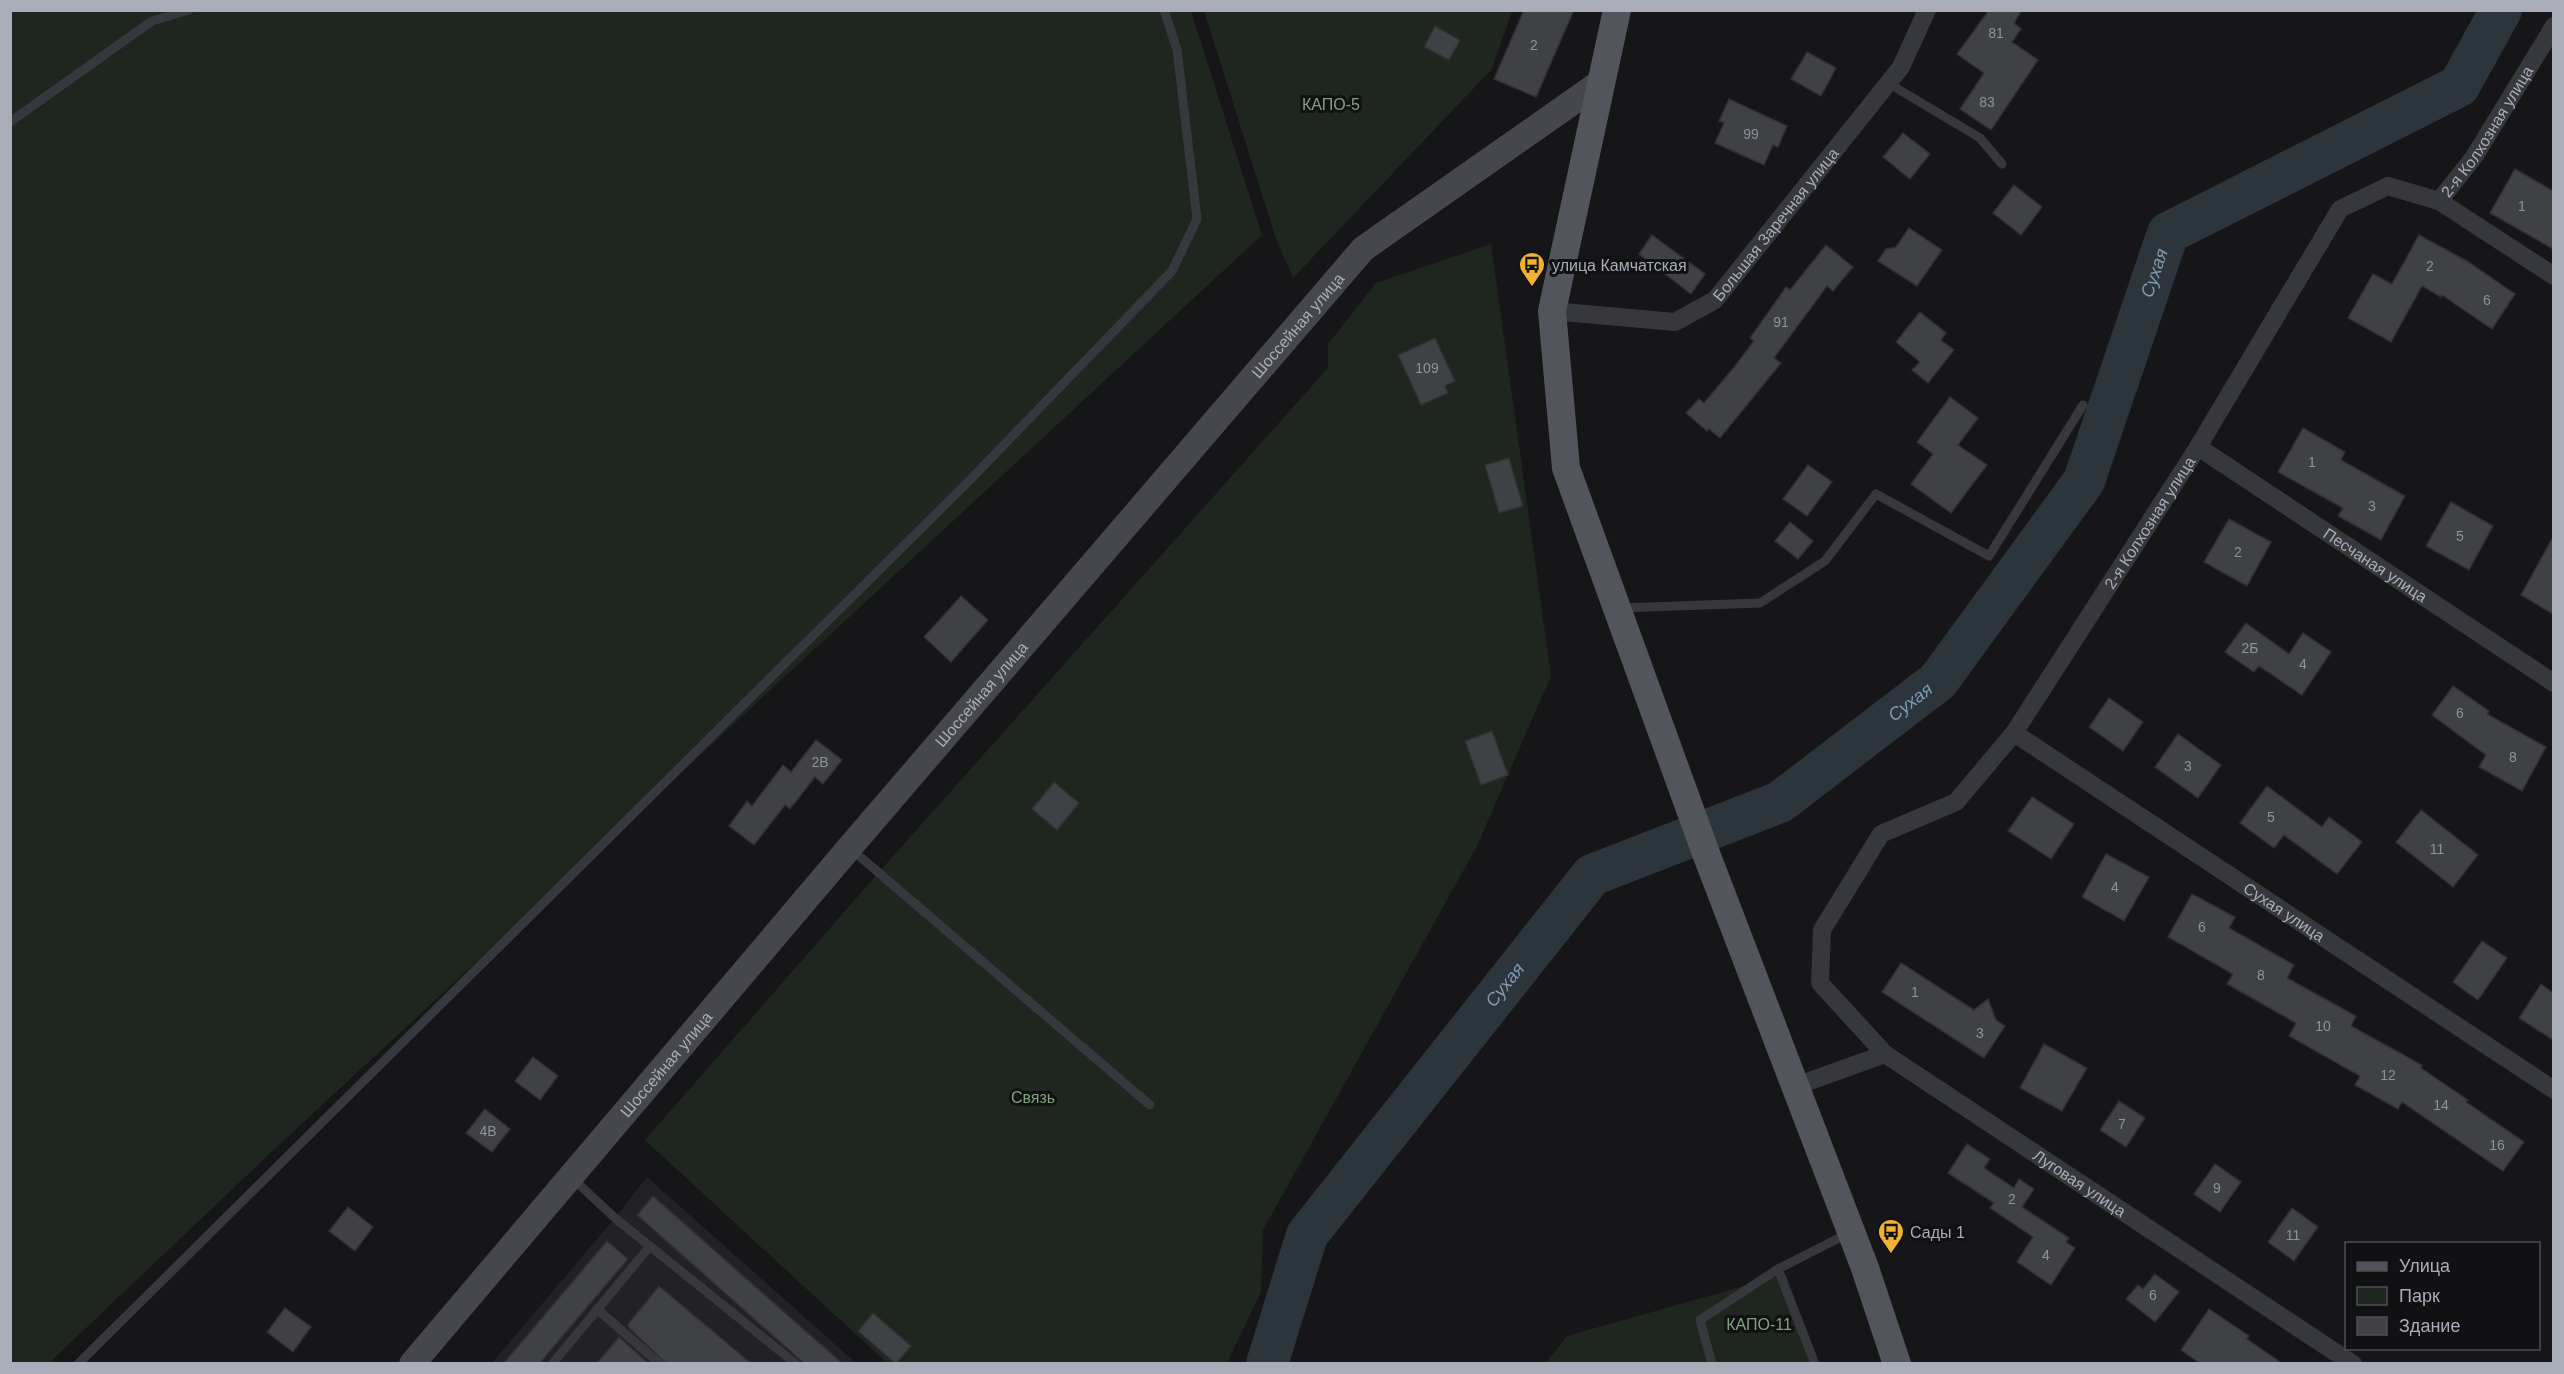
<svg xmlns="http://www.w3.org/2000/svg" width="2564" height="1374" font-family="Helvetica,sans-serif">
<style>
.built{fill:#222225}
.green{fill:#1e261f}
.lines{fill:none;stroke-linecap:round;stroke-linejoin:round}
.river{stroke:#2c353c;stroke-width:42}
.building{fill:#404145;stroke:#303034;stroke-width:1.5}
.lane{stroke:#37383d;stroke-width:9}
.street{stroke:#37383d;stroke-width:18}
.secondary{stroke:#45474d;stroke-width:26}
.primary{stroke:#53555c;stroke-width:28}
.labels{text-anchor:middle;stroke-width:6;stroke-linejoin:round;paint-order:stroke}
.number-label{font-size:14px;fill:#8e929b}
.park-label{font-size:16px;fill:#7fa381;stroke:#111113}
.street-label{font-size:16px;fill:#a8adb8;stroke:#111113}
.poi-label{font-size:16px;fill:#a8adb8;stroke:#111113;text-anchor:start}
.water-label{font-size:18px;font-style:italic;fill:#7f9bb3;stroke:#111113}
</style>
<rect width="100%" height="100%" fill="#161618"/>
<!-- built -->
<path class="built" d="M647,1177L856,1363L491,1364L615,1218Z"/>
<!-- green -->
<g class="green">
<path d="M10,11H1191L1262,235L281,1143L48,1364L10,1363Z"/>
<path d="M1204,11H1512L1492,69L1293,278L1276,239Z"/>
<path d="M1491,244L1551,676L1477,846L1263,1230L1261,1292L1227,1363H887L645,1140L879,872L1328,368V344L1376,283Z"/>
<path d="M1786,1274L1817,1363L1545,1364L1567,1336Z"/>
</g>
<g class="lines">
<!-- river -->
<path class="river" id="s1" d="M1267,1364L1307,1235L1592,875L1780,802L1938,681L2084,481L2168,233L2459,86L2501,10"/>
</g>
<!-- building -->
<g class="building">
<path d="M1524,10H1574L1536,97L1494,79Z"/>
<path d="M1989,10H2022L2014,23L2021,29L2012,42L2038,60L1991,130L1960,109L1984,73L1957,54Z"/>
<path d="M1435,26L1460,40L1449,60L1424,47Z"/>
<path d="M1807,52L1836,68L1821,96L1791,79Z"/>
<path d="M1729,99L1787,126L1778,147L1773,145L1764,165L1715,143L1724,123L1719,121Z"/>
<path d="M1903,133L1930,154L1910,179L1883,157Z"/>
<path d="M2515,169L2553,191V249L2490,213Z"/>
<path d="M2014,185L2042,207L2021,235L1993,213Z"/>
<path d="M1909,228L1942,250L1917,286L1878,261L1886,249L1896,247Z"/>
<path d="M1652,235L1705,274L1691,294L1639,254Z"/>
<path d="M2419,235L2467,261L2515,294L2492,329L2442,295L2441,297L2422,286L2391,342L2348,318L2373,274L2392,284Z"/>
<path d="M1826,245L1853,267L1833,291L1827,286L1774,358L1781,363L1720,438L1709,429L1707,431L1686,413L1699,399L1704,403L1735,366L1754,341L1750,338L1786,287L1790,290Z"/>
<path d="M1920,312L1946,333L1941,340L1954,350L1928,383L1912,370L1920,362L1896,342Z"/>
<path d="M1435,338L1455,381L1445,386L1448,393L1421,405L1398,355Z"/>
<path d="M1950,397L1978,418L1958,445L1987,465L1951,513L1911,484L1933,454L1917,442Z"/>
<path d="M2303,428L2345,452L2341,460L2405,496L2381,540L2338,516L2343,508L2278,472Z"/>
<path d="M1509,458L1523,506L1499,513L1485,465Z"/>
<path d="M1808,465L1832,482L1807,516L1783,499Z"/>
<path d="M2451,502L2493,526L2469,570L2426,546Z"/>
<path d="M2229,519L2271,542L2247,586L2204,562Z"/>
<path d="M1790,522L1813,541L1798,559L1775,541Z"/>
<path d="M2553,537V614L2521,595Z"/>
<path d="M961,596L988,620L951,662L924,637Z"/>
<path d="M2246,623L2289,654L2303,633L2331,652L2302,695L2259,666L2254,672L2225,652Z"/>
<path d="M2453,686L2489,711L2487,714L2546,747L2522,791L2479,767L2486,755L2432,715Z"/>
<path d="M2109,698L2143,722L2123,751L2089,727Z"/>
<path d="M1492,731L1508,775L1481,785L1465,741Z"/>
<path d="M2178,734L2221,765L2198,798L2155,767Z"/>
<path d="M816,740L842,760L823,784L815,777L790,809L785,805L754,845L729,826L747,801L752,806L783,765L791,772Z"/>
<path d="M1054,782L1079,803L1057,830L1032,809Z"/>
<path d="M2267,786L2322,827L2329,817L2362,842L2337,874L2284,835L2274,848L2240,823Z"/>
<path d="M2032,797L2074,824L2051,859L2008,831Z"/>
<path d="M2421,810L2478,855L2453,887L2396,842Z"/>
<path d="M2106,854L2149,877L2124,921L2082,897Z"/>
<path d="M2192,894L2235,917L2229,928L2294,965L2287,978L2356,1016L2351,1026L2422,1065L2421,1068L2468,1100L2466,1102L2524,1142L2503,1171L2402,1102L2398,1109L2355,1085L2360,1076L2289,1036L2296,1023L2227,984L2233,974L2168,937Z"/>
<path d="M2482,941L2507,958L2478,1000L2453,982Z"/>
<path d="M1901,963L1974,1010L1988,999L1996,1020L2005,1026L1984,1058L1882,992Z"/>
<path d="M2541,984L2553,993V1040L2519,1018Z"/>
<path d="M2044,1044L2087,1068L2062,1111L2020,1088Z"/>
<path d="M533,1057L558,1076L540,1100L515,1081Z"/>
<path d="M2119,1101L2145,1118L2126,1147L2100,1130Z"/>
<path d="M485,1109L510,1129L492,1152L466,1133Z"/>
<path d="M1967,1144L1990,1159L1984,1168L2014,1188L2019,1179L2034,1189L2022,1207L2069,1238L2066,1242L2075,1248L2051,1285L2017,1262L2033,1237L1990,1208L1994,1203L1948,1173Z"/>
<path d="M2215,1164L2241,1182L2220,1212L2194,1194Z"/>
<path d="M653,1196L843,1364H805L637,1215Z"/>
<path d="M348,1207L373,1227L355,1251L329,1231Z"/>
<path d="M2292,1208L2318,1227L2294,1261L2268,1242Z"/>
<path d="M607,1241L628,1259L539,1364H503Z"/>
<path d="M2155,1274L2179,1292L2155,1322L2126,1299L2138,1285L2143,1289Z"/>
<path d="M659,1286L752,1364H667L628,1327V1324Z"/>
<path d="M285,1308L311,1327L293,1352L267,1332Z"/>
<path d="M2209,1309L2249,1336L2247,1339L2283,1364H2201L2181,1350Z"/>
<path d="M873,1313L911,1346L896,1364L858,1331Z"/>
<path d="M619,1337L649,1364H596Z"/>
</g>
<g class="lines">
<!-- lane -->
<g class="lane">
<path d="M1888,83L1980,138L2002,164"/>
<path d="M10,122L152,21L189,10"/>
<path d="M1620,608L1760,603L1825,561L1876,494L1989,556L2083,405"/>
<path d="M851,849L1150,1105"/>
<path d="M572,1178L615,1218L796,1364"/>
<path d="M597,1309L660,1364"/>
<path d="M78,1364L968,482L1172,271L1197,219L1177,50L1164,10"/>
<path d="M552,1364L650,1246"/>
<path d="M1712,1364L1700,1320L1778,1269"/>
<path d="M1815,1364L1778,1269L1849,1233"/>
</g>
<!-- street -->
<g class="street">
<path d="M2439,201L2554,276"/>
<path id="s2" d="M1552,311L1675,322L1715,300L1901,67L1927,10"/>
<path id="s3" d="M2198,447L2554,683"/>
<path id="s4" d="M2014,733L2554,1090"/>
<path id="s5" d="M1885,1054L1820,983L1822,930L1881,834L1956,802L2014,733L2198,447L2340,209L2388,186L2439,201L2474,157L2554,26"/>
<path id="s6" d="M1796,1086L1885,1054L2353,1364"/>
</g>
<!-- secondary -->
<path class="secondary" id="s7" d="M412,1364L850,847L1363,249L1601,82"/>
<!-- primary -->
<path class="primary" d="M1617,10L1552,311L1566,468L1707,856L1865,1268L1897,1364"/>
</g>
<!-- icons -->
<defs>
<symbol id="bus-pin" viewBox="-11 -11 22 30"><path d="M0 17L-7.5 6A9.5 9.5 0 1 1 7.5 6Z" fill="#f2b134" stroke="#111113"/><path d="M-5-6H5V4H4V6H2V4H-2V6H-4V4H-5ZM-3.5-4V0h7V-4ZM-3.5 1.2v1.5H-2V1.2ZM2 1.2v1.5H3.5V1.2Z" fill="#111"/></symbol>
</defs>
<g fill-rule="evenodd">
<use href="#bus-pin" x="1517" y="250" width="30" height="40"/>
<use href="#bus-pin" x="1876" y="1217" width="30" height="40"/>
</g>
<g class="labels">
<!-- number labels -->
<g class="number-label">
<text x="1996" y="38">81</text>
<text x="1534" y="50">2</text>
<text x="1987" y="107">83</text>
<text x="1751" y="139">99</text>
<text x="2522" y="211">1</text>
<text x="2430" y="271">2</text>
<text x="2487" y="305">6</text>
<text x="1781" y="327">91</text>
<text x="1427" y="373">109</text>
<text x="2312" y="467">1</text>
<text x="2372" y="511">3</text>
<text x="2460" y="541">5</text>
<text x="2238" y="557">2</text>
<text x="2250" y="653">2Б</text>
<text x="2303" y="669">4</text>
<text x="2460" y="718">6</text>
<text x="2513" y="762">8</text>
<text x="820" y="767">2В</text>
<text x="2188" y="771">3</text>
<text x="2271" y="822">5</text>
<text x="2437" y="854">11</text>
<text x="2115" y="892">4</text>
<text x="2202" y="932">6</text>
<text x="2261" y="980">8</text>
<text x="1915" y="997">1</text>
<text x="2323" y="1031">10</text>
<text x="1980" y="1038">3</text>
<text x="2388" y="1080">12</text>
<text x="2441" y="1110">14</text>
<text x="2122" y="1129">7</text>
<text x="488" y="1136">4В</text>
<text x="2497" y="1150">16</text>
<text x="2217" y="1193">9</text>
<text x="2012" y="1204">2</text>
<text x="2293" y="1240">11</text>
<text x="2046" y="1260">4</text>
<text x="2153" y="1300">6</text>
</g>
<!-- park labels -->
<g class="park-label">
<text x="1331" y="110">КАПО-5</text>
<text x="1033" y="1103">Связь</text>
<text x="1759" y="1330">КАПО-11</text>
</g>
<!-- street labels -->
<g class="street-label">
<text dy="6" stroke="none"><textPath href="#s5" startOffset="1242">2-я Колхозная улица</textPath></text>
<text dy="6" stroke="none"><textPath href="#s2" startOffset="266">Большая Заречная улица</textPath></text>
<text dy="6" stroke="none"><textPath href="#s7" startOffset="1365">Шоссейная улица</textPath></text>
<text dy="6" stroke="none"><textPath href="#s5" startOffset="684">2-я Колхозная улица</textPath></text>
<text dy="6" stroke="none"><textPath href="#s3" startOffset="213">Песчаная улица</textPath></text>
<text dy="6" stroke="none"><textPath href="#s7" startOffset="879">Шоссейная улица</textPath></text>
<text dy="6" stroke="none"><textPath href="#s4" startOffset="324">Сухая улица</textPath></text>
<text dy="6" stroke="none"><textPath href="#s7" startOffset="393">Шоссейная улица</textPath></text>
<text dy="6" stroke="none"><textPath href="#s6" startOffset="328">Луговая улица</textPath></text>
</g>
<!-- poi labels -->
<g class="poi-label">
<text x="1552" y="271">улица Камчатская</text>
<text x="1910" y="1238">Сады 1</text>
</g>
<!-- water labels -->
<g class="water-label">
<text dy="6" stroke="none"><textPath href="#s1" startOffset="1462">Сухая</textPath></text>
<text dy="6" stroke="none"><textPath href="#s1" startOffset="960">Сухая</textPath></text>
<text dy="6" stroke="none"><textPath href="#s1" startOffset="454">Сухая</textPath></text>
</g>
</g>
<!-- border -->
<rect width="2564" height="1374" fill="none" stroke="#a8adb8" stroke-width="24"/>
<!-- legend -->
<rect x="2345" y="1242" width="195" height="108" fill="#111113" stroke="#4d4f55" stroke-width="1.5"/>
<rect x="2357" y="1262" width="30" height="9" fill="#53555c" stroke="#4d4f55" stroke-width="1.5"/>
<text x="2399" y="1272" font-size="18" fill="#a8adb8">Улица</text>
<rect x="2357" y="1287" width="30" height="18" fill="#1e261f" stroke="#4d4f55" stroke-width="1.5"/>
<text x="2399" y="1302" font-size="18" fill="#a8adb8">Парк</text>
<rect x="2357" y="1317" width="30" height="18" fill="#404145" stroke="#4d4f55" stroke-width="1.5"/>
<text x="2399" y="1332" font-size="18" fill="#a8adb8">Здание</text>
</svg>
